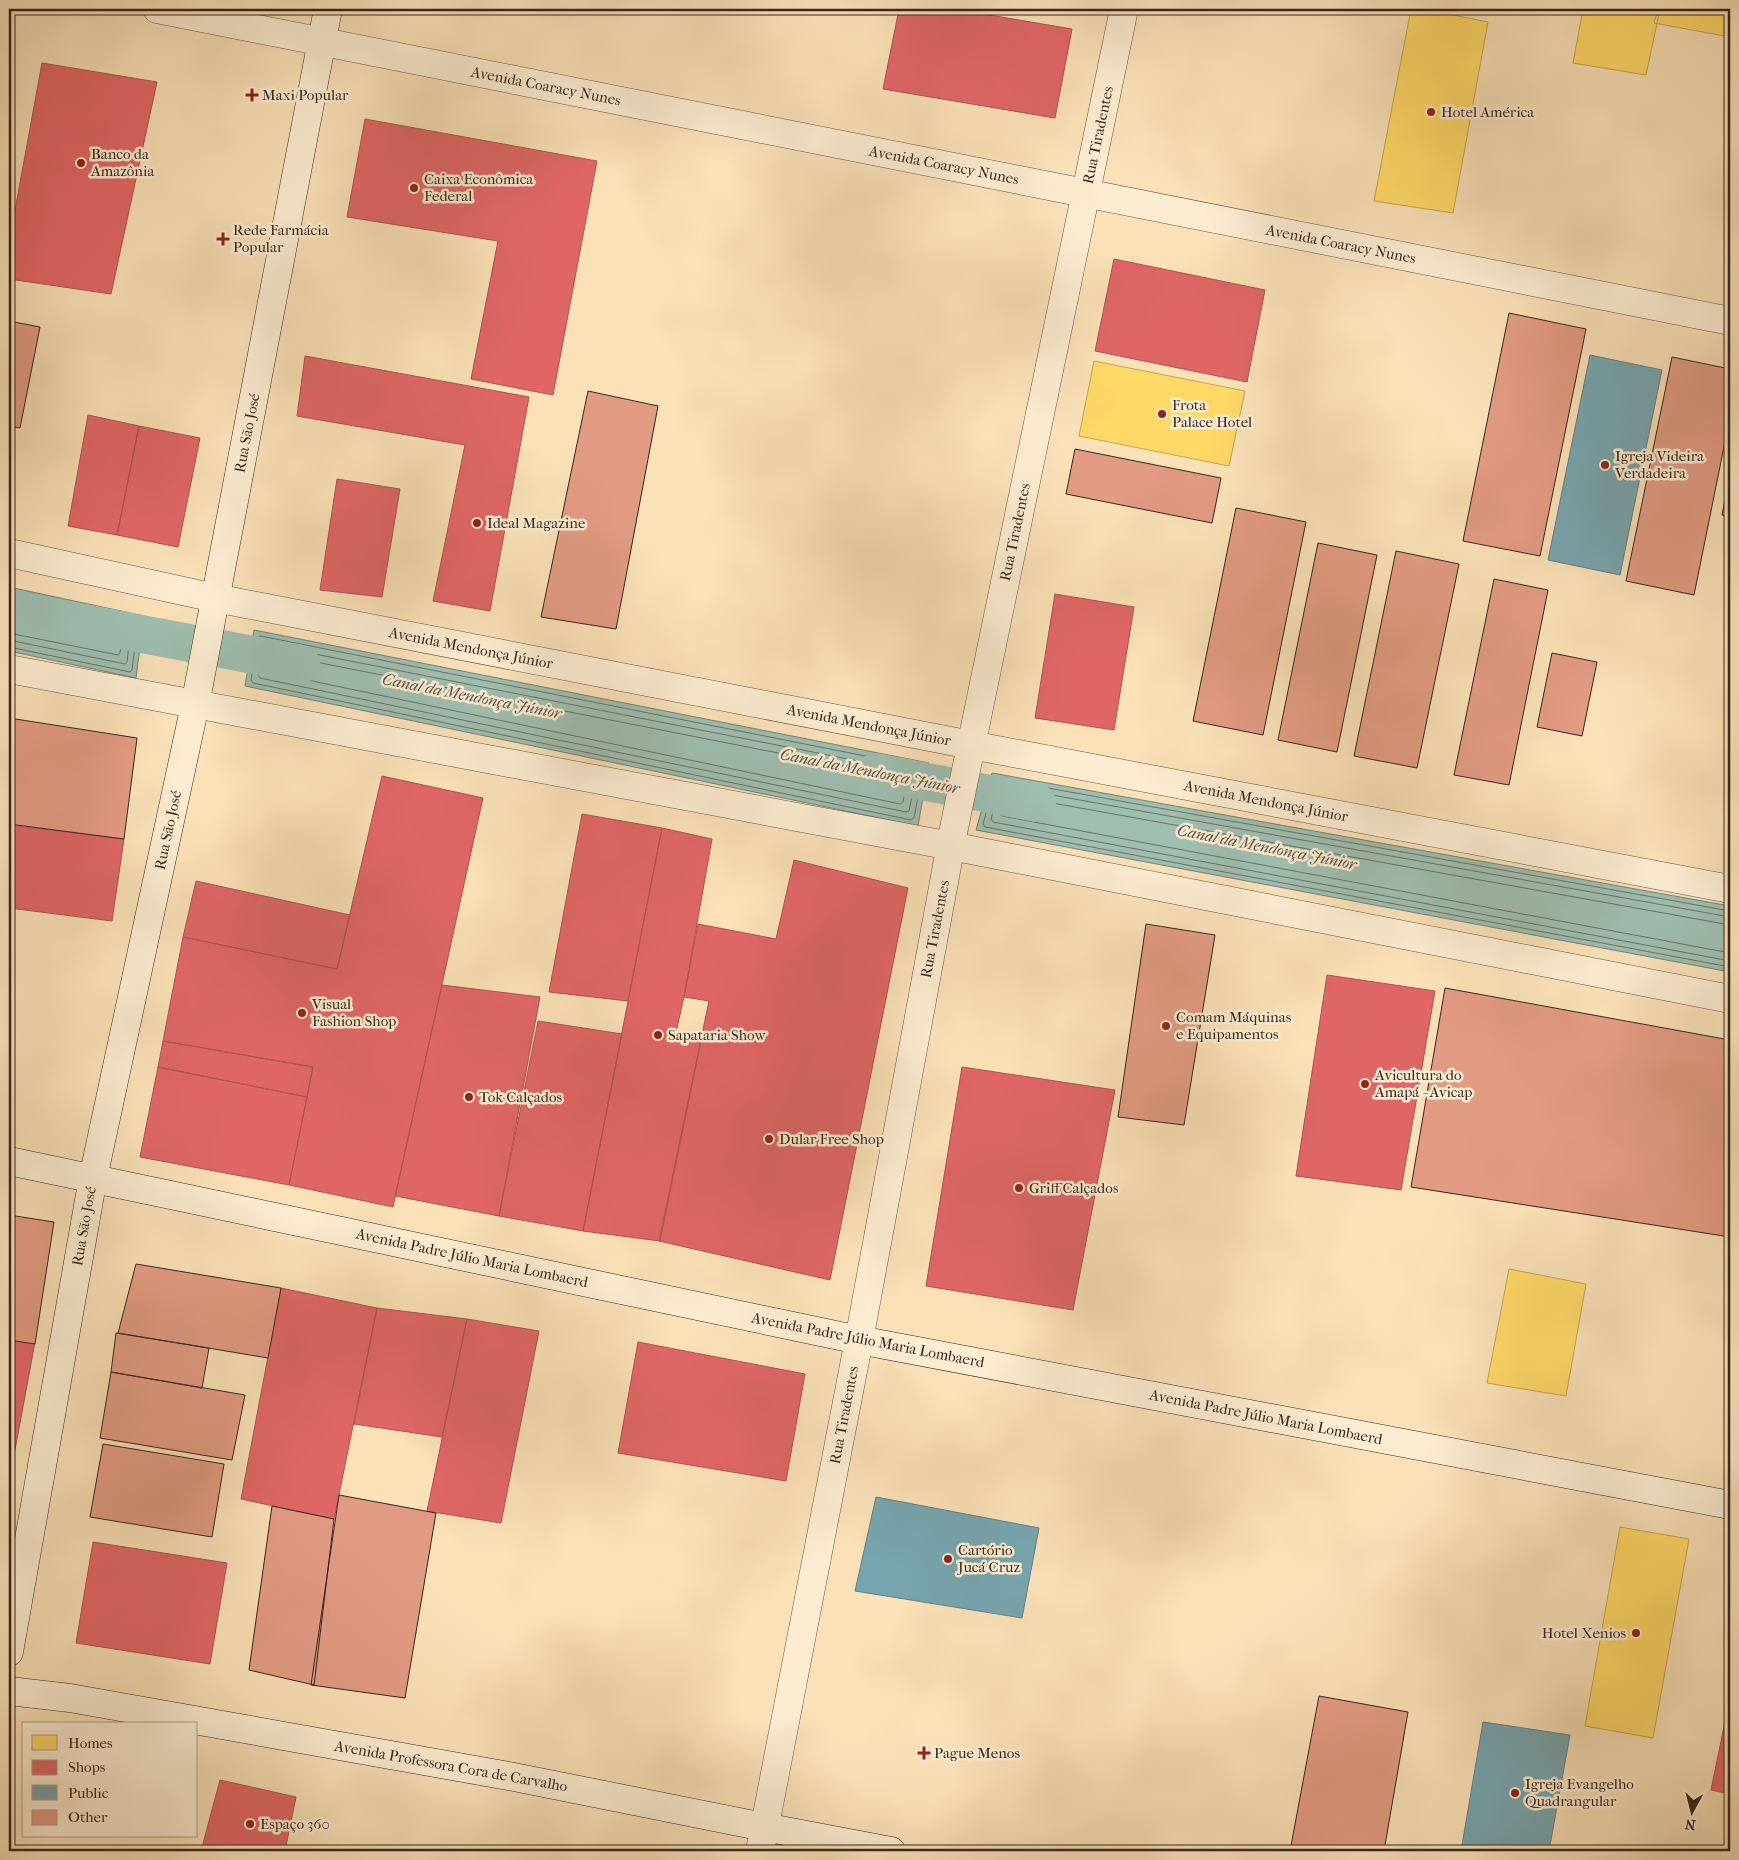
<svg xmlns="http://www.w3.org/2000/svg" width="1739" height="1860" font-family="'IM FELL French Canon',serif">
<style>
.water{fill:#9ebeb0;stroke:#758176}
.homes{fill:#ffd966;stroke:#c3a350}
.shops{fill:#e06666;stroke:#ad5350}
.public{fill:#76a5af;stroke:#637f84}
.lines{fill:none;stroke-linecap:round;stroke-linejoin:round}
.shore{stroke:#6a7267;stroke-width:1}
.canal{stroke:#9ebeb0;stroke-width:38}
.building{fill:#e29b83;stroke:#37261e}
.minor-casing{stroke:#685544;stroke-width:29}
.secondary-casing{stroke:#37261e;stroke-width:29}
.minor{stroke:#fcecd1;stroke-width:28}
.secondary{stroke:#fcecd1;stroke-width:28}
.poi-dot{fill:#8f2418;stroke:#fcecd1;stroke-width:2}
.labels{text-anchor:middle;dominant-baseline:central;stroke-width:5;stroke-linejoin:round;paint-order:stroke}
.street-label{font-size:15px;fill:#37261e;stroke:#fcecd1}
.poi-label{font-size:15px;fill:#37261e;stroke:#fcecd1;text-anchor:start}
.water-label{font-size:16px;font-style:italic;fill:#56544a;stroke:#fcecd1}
</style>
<rect width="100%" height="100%" fill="#fae1b8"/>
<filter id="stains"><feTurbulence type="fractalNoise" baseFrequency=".004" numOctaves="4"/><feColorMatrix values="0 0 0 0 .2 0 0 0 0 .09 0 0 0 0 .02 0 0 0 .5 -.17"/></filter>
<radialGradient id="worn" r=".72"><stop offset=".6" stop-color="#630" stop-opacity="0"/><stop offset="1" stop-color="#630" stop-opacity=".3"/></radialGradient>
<path class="water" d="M9 587 144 616 136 678 9 651Z
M254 630 929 763 918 826 245 686Z
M992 773 1730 906V972L976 830Z"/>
<path class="homes" d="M1411 9H1422L1488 22 1453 213 1374 201Z
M1583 9H1660L1646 75 1573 63Z
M1658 9H1730V37L1654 23Z
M1094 361 1245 391 1229 466 1079 436Z
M1509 1269 1586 1284 1566 1396 1487 1383Z
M1620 1527 1689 1539 1653 1738 1585 1726Z"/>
<path class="shops" d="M899 9H954L1072 29 1055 118 883 89Z
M42 63 157 82 111 294 9 279V243Z
M365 119 597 161 553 395 471 379 498 241 347 217Z
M1114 259 1265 290 1247 382 1095 351Z
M305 356 529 397 490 611 433 601 465 445 297 416Z
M88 415 139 426 117 535 68 526Z
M139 426 200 438 178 547 117 535Z
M337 479 400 489 382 597 320 590Z
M1055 594 1134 607 1114 730 1035 718Z
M382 776 483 798 393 1207 289 1185 313 1067 163 1041 183 937 337 969Z
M582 814 662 828 628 1001 549 992Z
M9 825 124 839 112 921 9 908Z
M662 828 712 839 684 997 676 1032 702 1036 660 1241 583 1231Z
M794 860 908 888 830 1280 659 1241 709 1001 684 997 698 924 776 939Z
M196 881 350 915 337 969 183 937Z
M1327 975 1435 991 1401 1190 1296 1176Z
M442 985 540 997 499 1216 395 1196Z
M538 1021 622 1034 583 1231 499 1216Z
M163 1041 313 1067 307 1097 158 1067Z
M158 1067 307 1097 289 1185 140 1157Z
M962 1067 1115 1090 1073 1310 926 1286Z
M281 1288 377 1308 334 1519 241 1499Z
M377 1308 467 1319 442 1437 354 1424Z
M467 1319 539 1331 501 1523 427 1511Z
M9 1338 35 1342 9 1482Z
M638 1342 805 1374 786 1481 618 1453Z
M93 1542 227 1563 210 1664 76 1643Z
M1728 1707H1730V1794L1711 1790Z
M220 1780 296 1797 285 1851H201Z"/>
<path class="public" d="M1730 81V99H1727Z
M1590 355 1662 370 1620 575 1548 560Z
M876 1497 1039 1528 1022 1618 855 1591Z
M1483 1722 1570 1735 1549 1851H1461Z"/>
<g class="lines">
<path class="shore" d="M9 592 136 620 138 622 132 670 130 672 9 647
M9 599 129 624 131 627 127 662 125 664 9 640
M9 606 121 630 123 633 120 653 118 655 9 633
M260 636 921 767 923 770 914 818 911 820 253 683 251 680 258 639Z
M264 644 914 772 916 774 909 811 906 812 260 678 258 675Z
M270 653 905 778 907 780 903 802 900 804 269 672 267 670Z
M1730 911 998 779 995 781 983 824 985 827 1730 967
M1730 917 1002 786 1000 788 991 819 993 822 1730 961
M1730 925 1008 795 1005 796 1000 813 1002 816 1730 953"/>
<path class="canal" d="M9 609 301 664
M875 772 1037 803"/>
</g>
<path class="building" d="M475 9H512L511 14Z
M1509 313 1586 329 1540 556 1463 541Z
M9 321 40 327 20 428 9 426Z
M1672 357 1730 369V417L1694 595 1626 581Z
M588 391 658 406 616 629 541 617Z
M1075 449 1221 478 1212 523 1066 494Z
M1730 474V517L1722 515Z
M1236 508 1306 522 1263 735 1193 721Z
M1318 543 1377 555 1337 752 1278 740Z
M1396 551 1459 564 1417 768 1354 756Z
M1494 579 1548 590 1509 785 1454 775Z
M1552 653 1597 662 1582 736 1537 727Z
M9 718 137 738 124 839 9 824Z
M1146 924 1215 935 1184 1125 1118 1117Z
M1445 988 1730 1040V1237L1411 1187Z
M9 1215 54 1222 35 1344 9 1340Z
M136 1264 281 1288 268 1358 118 1333Z
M116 1333 209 1348 202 1388 111 1372Z
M111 1372 245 1395 232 1460 100 1438Z
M103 1444 224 1464 212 1537 90 1517Z
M339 1495 436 1513 405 1698 311 1685Z
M272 1506 334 1519 314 1685 249 1670Z
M1319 1696 1408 1712 1384 1851H1290Z"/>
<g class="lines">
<defs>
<path id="minor" d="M157 9 1730 321
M9 553 215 598 971 745 1730 889
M9 669 951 846 1730 999
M760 1851 859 1340 954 828 1124 9"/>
<path id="secondary" d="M9 1161 859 1340 1730 1505
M9 1652 93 1178 195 705 328 9
M9 1691 70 1698 514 1777 764 1827 891 1851"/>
</defs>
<use href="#minor" class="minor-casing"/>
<use href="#secondary" class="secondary-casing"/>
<use href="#minor" class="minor"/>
<use href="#secondary" class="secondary"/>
</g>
<g class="poi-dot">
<path d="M249.5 87.5h5v5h5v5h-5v5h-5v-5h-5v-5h5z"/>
<circle cx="1431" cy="112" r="5"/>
<circle cx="81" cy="163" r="5"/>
<circle cx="414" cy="188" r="5"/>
<path d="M220.5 231.5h5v5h5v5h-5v5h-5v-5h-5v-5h5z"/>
<circle cx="1162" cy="414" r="5"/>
<circle cx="1605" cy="465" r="5"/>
<circle cx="477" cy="523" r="5"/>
<circle cx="302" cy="1013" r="5"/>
<circle cx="1166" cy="1026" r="5"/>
<circle cx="658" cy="1035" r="5"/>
<circle cx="1365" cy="1084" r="5"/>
<circle cx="469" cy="1097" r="5"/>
<circle cx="769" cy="1139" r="5"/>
<circle cx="1019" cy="1188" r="5"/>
<circle cx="948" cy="1559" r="5"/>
<circle cx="1636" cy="1633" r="5"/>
<path d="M921.5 1745.5h5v5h5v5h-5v5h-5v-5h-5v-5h5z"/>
<circle cx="1515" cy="1793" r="5"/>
<circle cx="250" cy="1824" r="5"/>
</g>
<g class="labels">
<g class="street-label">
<text transform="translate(546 86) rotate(11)">Avenida Coaracy Nunes</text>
<text transform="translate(1098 135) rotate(-78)">Rua Tiradentes</text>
<text transform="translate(944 165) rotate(11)">Avenida Coaracy Nunes</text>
<text transform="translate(1341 244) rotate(11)">Avenida Coaracy Nunes</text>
<text transform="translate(247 433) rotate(-79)">Rua São José</text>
<text transform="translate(1015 532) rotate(-78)">Rua Tiradentes</text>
<text transform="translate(471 648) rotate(11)">Avenida Mendonça Júnior</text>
<text transform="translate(869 725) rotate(11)">Avenida Mendonça Júnior</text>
<text transform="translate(1266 801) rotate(11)">Avenida Mendonça Júnior</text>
<text transform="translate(168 830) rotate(-78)">Rua São José</text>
<text transform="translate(935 929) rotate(-79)">Rua Tiradentes</text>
<text transform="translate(84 1226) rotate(-80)">Rua São José</text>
<text transform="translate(472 1258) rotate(12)">Avenida Padre Júlio Maria Lombaerd</text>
<text transform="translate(868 1340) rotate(11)">Avenida Padre Júlio Maria Lombaerd</text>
<text transform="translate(844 1415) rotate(-79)">Rua Tiradentes</text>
<text transform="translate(1266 1417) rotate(11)">Avenida Padre Júlio Maria Lombaerd</text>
<text transform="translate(451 1766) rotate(10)">Avenida Professora Cora de Carvalho</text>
</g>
<g class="poi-label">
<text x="262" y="95">Maxi Popular</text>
<text x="1441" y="112">Hotel América</text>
<text x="91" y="154">Banco da<tspan x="91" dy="17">Amazônia</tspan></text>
<text x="424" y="179">Caixa Econômica<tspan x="424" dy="17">Federal</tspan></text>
<text x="233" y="230">Rede Farmácia<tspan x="233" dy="17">Popular</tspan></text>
<text x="1172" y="405">Frota<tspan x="1172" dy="17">Palace Hotel</tspan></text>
<text x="1615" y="456">Igreja Videira<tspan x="1615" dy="17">Verdadeira</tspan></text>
<text x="487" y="523">Ideal Magazine</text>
<text x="312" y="1004">Visual<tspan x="312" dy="17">Fashion Shop</tspan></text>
<text x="1176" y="1017">Comam Máquinas<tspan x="1176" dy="17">e Equipamentos</tspan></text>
<text x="668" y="1035">Sapataria Show</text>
<text x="1375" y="1075">Avicultura do<tspan x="1375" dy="17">Amapá - Avicap</tspan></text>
<text x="479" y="1097">Tok Calçados</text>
<text x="779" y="1139">Dular Free Shop</text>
<text x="1029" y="1188">Griff Calçados</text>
<text x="958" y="1550">Cartório<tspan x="958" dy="17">Jucá Cruz</tspan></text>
<text x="1626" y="1633" text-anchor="end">Hotel Xenios</text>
<text x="934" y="1753">Pague Menos</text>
<text x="1525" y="1784">Igreja Evangelho<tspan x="1525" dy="17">Quadrangular</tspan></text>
<text x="260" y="1824">Espaço 360</text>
</g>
<g class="water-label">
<text transform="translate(472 696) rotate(11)">Canal da Mendonça Júnior</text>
<text transform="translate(870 771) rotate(11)">Canal da Mendonça Júnior</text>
<text transform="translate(1267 847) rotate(11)">Canal da Mendonça Júnior</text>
</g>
</g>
<rect width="1739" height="1860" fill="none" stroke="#fae1b8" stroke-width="30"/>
<rect x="10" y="10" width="1719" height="1840" fill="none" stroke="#37261e" stroke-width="2.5"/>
<rect x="15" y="15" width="1709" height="1830" fill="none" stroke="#37261e"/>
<rect x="22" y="1722" width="175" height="115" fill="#fcecd1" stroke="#ad9d89"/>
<rect x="32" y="1735" width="25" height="15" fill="#ffd966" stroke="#ad9d89"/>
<text x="68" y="1748" font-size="15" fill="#37261e">Homes</text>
<rect x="32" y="1760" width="25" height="15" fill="#e06666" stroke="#ad9d89"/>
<text x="68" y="1772" font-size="15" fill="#37261e">Shops</text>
<rect x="32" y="1785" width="25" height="15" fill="#76a5af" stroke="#ad9d89"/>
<text x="68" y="1798" font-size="15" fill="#37261e">Public</text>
<rect x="32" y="1810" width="25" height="15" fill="#e29b83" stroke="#ad9d89"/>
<text x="68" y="1822" font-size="15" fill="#37261e">Other</text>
<g transform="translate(1692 1812) rotate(187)" stroke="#fcecd1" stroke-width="4" paint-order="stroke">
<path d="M0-4L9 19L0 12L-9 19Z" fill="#37261e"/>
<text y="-8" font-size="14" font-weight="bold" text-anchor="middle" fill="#37261e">N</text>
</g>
<rect width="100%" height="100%" filter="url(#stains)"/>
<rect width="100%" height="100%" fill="url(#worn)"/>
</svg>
